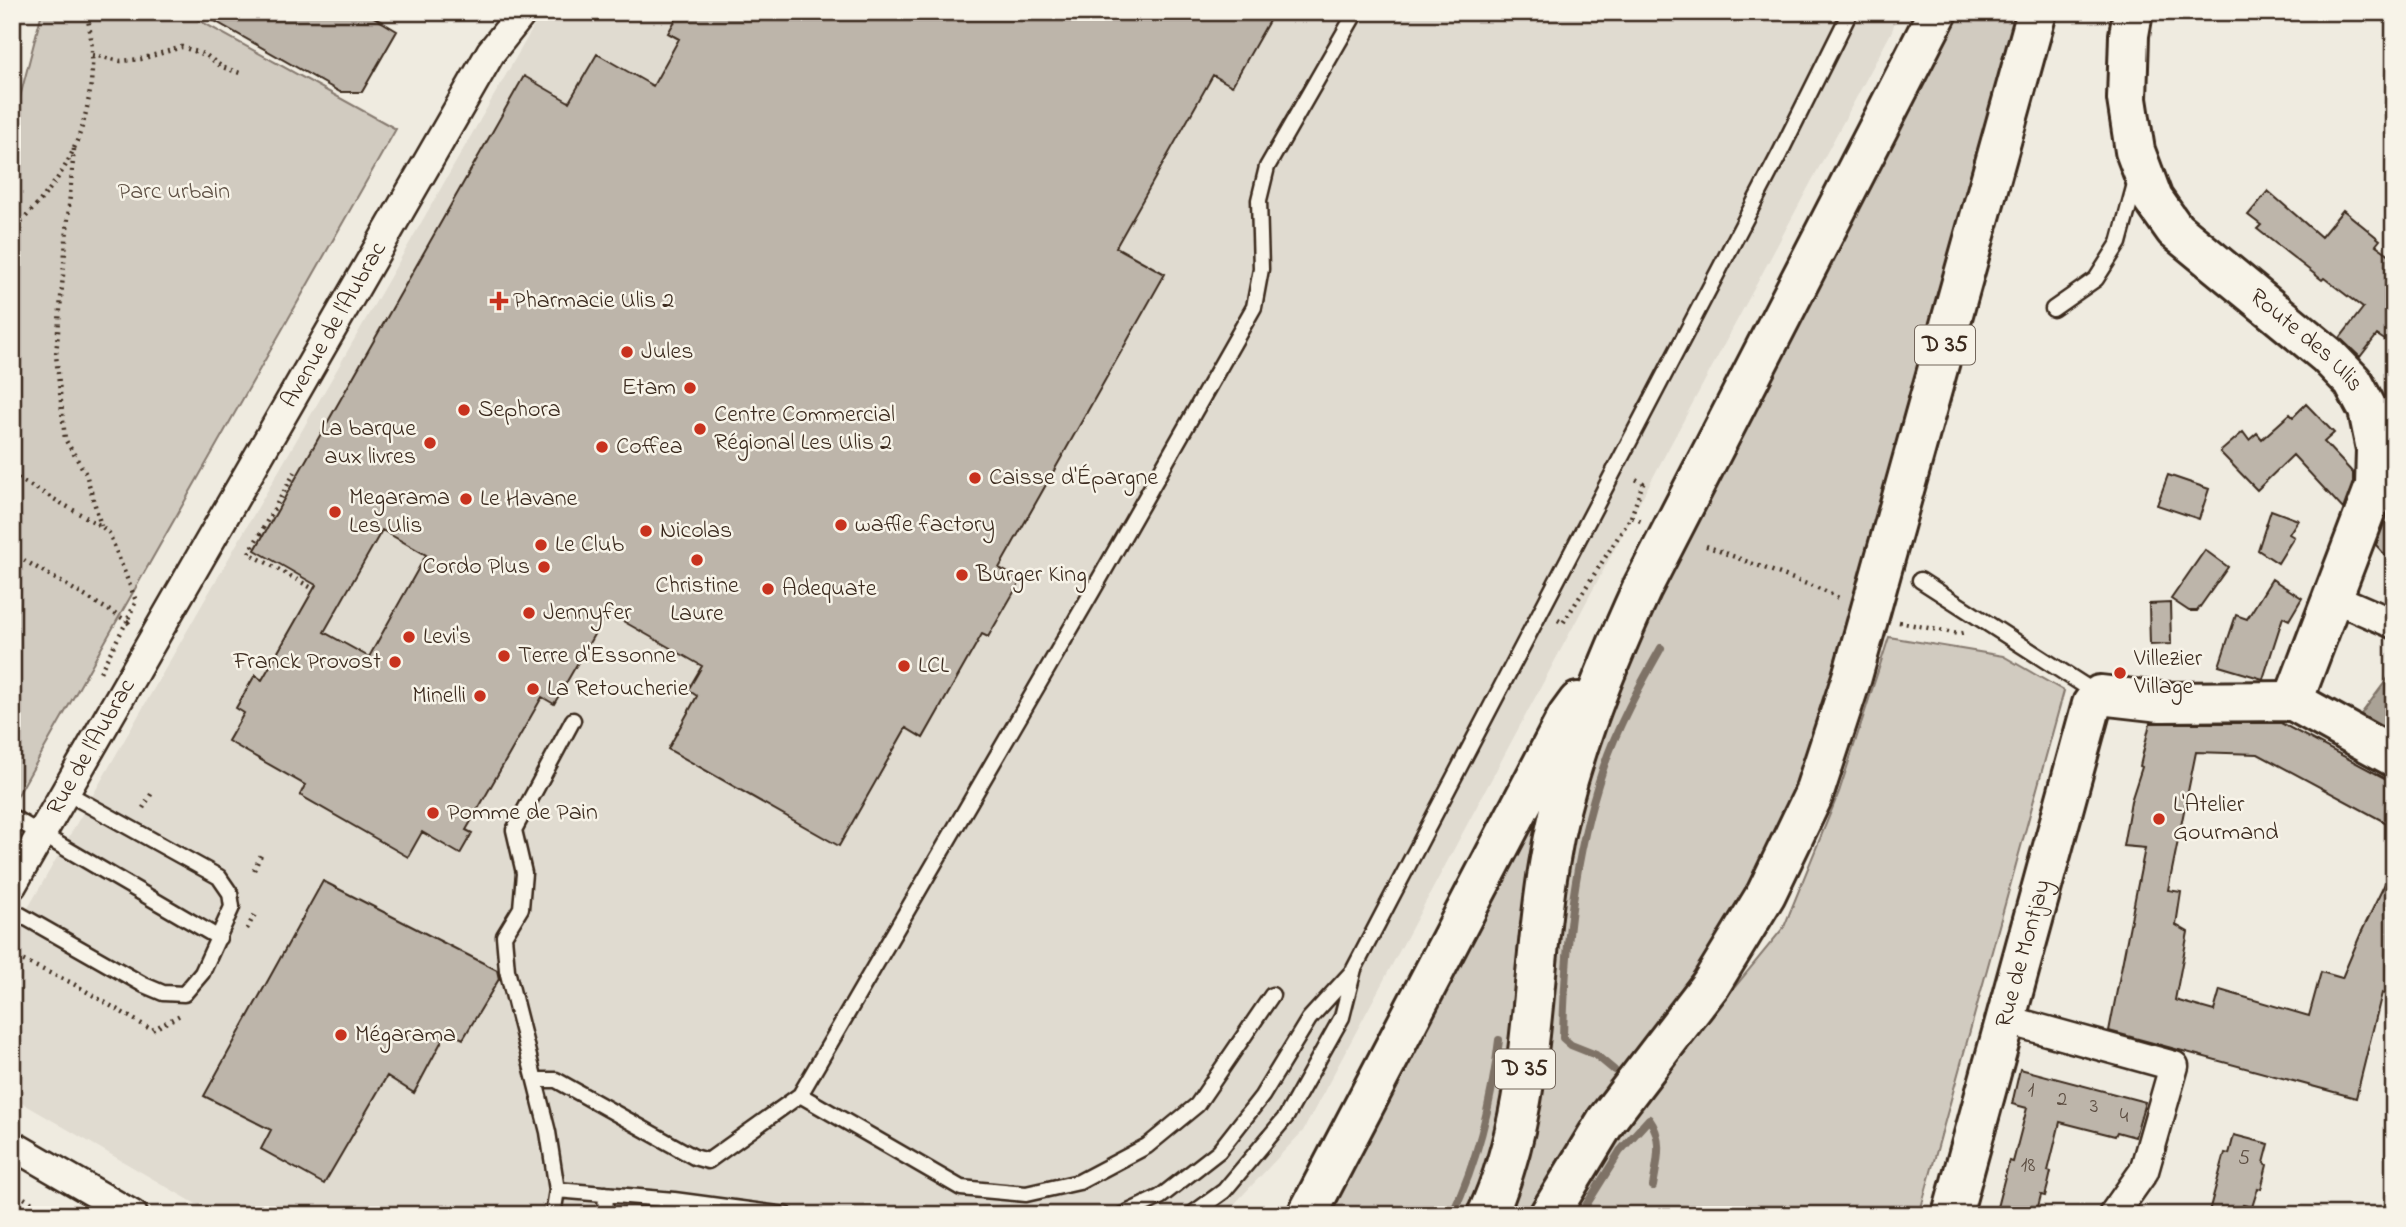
<svg xmlns="http://www.w3.org/2000/svg" width="2406" height="1227" font-family="'Indie Flower',sans-serif">
<style>
.built{fill:#e0dbd0}
.green{fill:#d1cbc0;stroke:#867a6f;stroke-width:2}
.water{fill:#aaa296;stroke:#7e7266;stroke-width:2}
.lines{fill:none;stroke-linecap:round;stroke-linejoin:round}
.stream{stroke:#7e7266;stroke-width:8}
.building{fill:#bdb5aa;stroke:#3b2a1e;stroke-width:2;fill-rule:evenodd}
.lane-casing{stroke:#3b2a1e;stroke-width:19}
.street-casing{stroke:#3b2a1e;stroke-width:33}
.secondary-casing{stroke:#3b2a1e;stroke-width:44}
.primary-casing{stroke:#3b2a1e;stroke-width:44}
.path{stroke:#3b2a1e;stroke-width:4.5;stroke-dasharray:2 5;stroke-linecap:butt}
.lane{stroke:#f7f3e8;stroke-width:14}
.street{stroke:#f7f3e8;stroke-width:28}
.secondary{stroke:#f7f3e8;stroke-width:38}
.primary{stroke:#f7f3e8;stroke-width:38}
.poi-dot{fill:#c8321e;stroke:#f7f3e8;stroke-width:2.5}
.labels{text-anchor:middle;dominant-baseline:central;stroke-width:5;stroke-linejoin:round;paint-order:stroke}
.number-label{font-size:21px;fill:#5c4d41}
.shield{fill:#f7f3e8;stroke:#73665b;stroke-width:2}
.shield-label{font-size:23px;font-weight:bold;fill:#3b2a1e}
.park-label{font-size:24px;fill:#605246;stroke:#f7f3e8}
.poi-label{font-size:24px;fill:#3b2a1e;stroke:#f7f3e8;text-anchor:start}
.street-label{font-size:24px;fill:#3b2a1e;stroke:#f7f3e8}
</style>
<rect width="100%" height="100%" fill="#efebe0"/>
<filter id="ink" filterUnits="userSpaceOnUse"><feTurbulence type="fractalNoise" baseFrequency=".0143" numOctaves="2"/><feDisplacementMap in="SourceGraphic" scale="14" xChannelSelector="R" yChannelSelector="G"/><feConvolveMatrix kernelMatrix="1 2 1 2 8 2 1 2 1" color-interpolation-filters="sRGB"/></filter>
<g filter="url(#ink)">
<path class="built" d="M542 12H1898L1892 31 1303 1131 1224 1215H215L12 1097V936Z"/>
<path class="green" d="M42 12H184L396 129 14 802 12 801V128Z
M1954 12H2019L1821 720 1781 823 1732 921 1530 1215H1513L1511 1214 1531 1147 1550 1039 1559 917 1577 815 1604 726 1648 615 1903 124Z
M1889 637 2003 656 2064 691 1919 1215H1567L1575 1198 1662 1076 1784 927 1839 792Z
M1528 821H1539L1510 1075 1491 1157 1468 1215H1322Z"/>
<path class="water" d="M2394 670V744L2356 721Z"/>
<g class="lines">
<path class="stream" d="M1614 1070 1596 1055 1571 1045 1563 1038C1565 947 1574 855 1603 769 1617 727 1639 687 1661 648
M1452 1215C1479 1158 1492 1101 1499 1040
M1580 1215 1620 1151 1649 1119C1664 1139 1657 1162 1653 1186"/>
</g>
<path class="building" d="M199 12H269L274 15 285 12H365L397 31 362 92H340Z
M680 12H1274L1232 86 1213 75 1116 247 1165 274 999 568 1021 580 988 637 982 634 923 738 906 728 839 846 668 749 697 696 688 690 702 666 607 612 554 704 542 697 466 830 472 833 460 854 422 832 408 857 300 795 305 785 228 741 244 713 236 708 255 675 262 680 316 585 255 550 524 76 569 102 597 54 653 86 679 39 668 33ZM382 530 426 555 369 657 324 632Z
M2268 191 2321 237 2343 210 2380 240 2376 245 2394 258V346L2377 335 2360 357 2340 338 2363 308 2324 278 2322 280 2257 229 2261 225 2248 215Z
M2306 404 2334 433 2324 442 2353 473V482L2343 509 2293 455 2257 490 2220 452 2243 432 2249 440 2257 433 2262 439 2290 414 2293 417Z
M2168 475 2209 489 2199 519 2157 505Z
M2271 510 2298 520 2289 534 2294 537 2278 563 2258 550Z
M2389 511 2394 516V565L2376 545Z
M2205 550 2228 567 2197 611H2189L2171 599Z
M2272 579 2302 598 2289 620 2283 617 2263 679 2219 666 2236 615 2247 619Z
M2170 603 2171 644 2150 645 2149 604Z
M2150 723H2281L2394 783V827L2258 754 2196 752 2168 890 2181 892 2176 925 2188 932 2175 1000 2214 1011 2220 990 2309 1016 2321 972 2342 978 2361 933 2394 865V997L2382 993 2356 1098 2109 1031 2145 848 2123 846 2131 801 2142 767 2140 766Z
M323 881 497 970 499 979 463 1039 447 1031 414 1093 387 1076 324 1184 261 1149 271 1130 204 1096Z
M2020 1069 2145 1102 2135 1137 2117 1132 2115 1136 2060 1122 2048 1171 2051 1172 2048 1185 2045 1196 2041 1195 2036 1215H1995L2009 1161 2013 1162 2027 1108 2012 1104Z
M2234 1135 2269 1144 2264 1163 2267 1165 2261 1189 2258 1188 2252 1207 2243 1205 2237 1215H2208L2225 1153 2229 1154Z"/>
<g class="lines">
<defs>
<path id="lane" d="M2053 309 2096 279 2119 243 2136 180
M1920 580 2099 695
M12 817 219 938
M12 910 144 985 163 993 184 994 202 973 232 907 230 893 219 877 67 793
M536 1080H556L694 1157 708 1161 800 1095 1092 592 1254 307 1261 269 1259 200 1267 167 1356 12
M800 1095 961 1188 1026 1194 1079 1182 1147 1146 1197 1105 1272 995
M557 1190 674 1200 786 1215
M553 1215 557 1190 548 1132 507 970 504 936 521 908 524 873 514 830 573 720
M605 1215 606 1194
M1122 1215 1160 1197 1219 1151 1262 1096 1309 1019 1351 973
M1191 1215 1224 1191 1286 1117 1342 1017 1354 969 1779 155 1850 12"/>
<g id="street">
<path d="M2332 597 2394 624"/>
<path id="s1" d="M12 885 491 52 523 12"/>
<path d="M2004 1019 2174 1066 2144 1171 2113 1215"/>
<path d="M12 1145 133 1215"/>
</g>
<g id="secondary">
<path id="s2" d="M2133 12 2129 35 2127 99 2135 151 2153 199 2175 230 2327 355 2353 382 2368 410 2376 449 2375 486 2293 701"/>
<path id="s3" d="M1952 1215 2092 704 2100 695 2161 702 2293 701 2394 757"/>
</g>
<path id="primary" d="M1307 1215 1567 717 1578 702
M1487 1215C1537 1106 1529 981 1549 865 1564 769 1602 676 1642 588L1938 12
M1549 1215 1606 1121 1711 984 1766 894 1813 796 1852 677 2037 12"/>
</defs>
<use href="#lane" class="lane-casing"/>
<use href="#street" class="street-casing"/>
<use href="#secondary" class="secondary-casing"/>
<use href="#primary" class="primary-casing"/>
<path class="path" d="M92 55 121 61 141 59 182 47 206 55 222 67 240 73
M74 149 56 355 65 439 86 474 101 526
M12 232C26 216 42 200 54 183 88 138 101 66 86 12
M295 472 249 553 312 588
M12 475 101 526 109 533 136 601 127 621 130 625
M1631 517 1643 483 1632 477
M1706 546 1828 592 1842 600
M12 553 127 621 100 672
M1558 620 1563 623 1631 517 1641 521
M1899 622 1958 634 1966 632
M143 808 153 791
M254 870 261 855
M247 929 256 912
M12 961 15 957 72 983 152 1030 182 1014
M12 1191 53 1215"/>
<use href="#lane" class="lane"/>
<use href="#street" class="street"/>
<use href="#secondary" class="secondary"/>
<use href="#primary" class="primary"/>
</g>
</g>
<g class="poi-dot">
<path d="M495.5 290.5h7v7h7v7h-7v7h-7v-7h-7v-7h7z"/>
<circle cx="627" cy="352" r="7"/>
<circle cx="690" cy="388" r="7"/>
<circle cx="464" cy="410" r="7"/>
<circle cx="700" cy="429" r="7"/>
<circle cx="430" cy="443" r="7"/>
<circle cx="602" cy="447" r="7"/>
<circle cx="975" cy="478" r="7"/>
<circle cx="466" cy="499" r="7"/>
<circle cx="335" cy="512" r="7"/>
<circle cx="841" cy="525" r="7"/>
<circle cx="646" cy="531" r="7"/>
<circle cx="541" cy="545" r="7"/>
<circle cx="697" cy="560" r="7"/>
<circle cx="544" cy="567" r="7"/>
<circle cx="962" cy="575" r="7"/>
<circle cx="768" cy="589" r="7"/>
<circle cx="529" cy="613" r="7"/>
<circle cx="409" cy="637" r="7"/>
<circle cx="504" cy="656" r="7"/>
<circle cx="395" cy="662" r="7"/>
<circle cx="904" cy="666" r="7"/>
<circle cx="2120" cy="673" r="7"/>
<circle cx="533" cy="689" r="7"/>
<circle cx="480" cy="696" r="7"/>
<circle cx="433" cy="813" r="7"/>
<circle cx="2159" cy="819" r="7"/>
<circle cx="341" cy="1035" r="7"/>
</g>
<g class="labels">
<g class="number-label">
<text x="2031" y="1091">1</text>
<text x="2062" y="1100">2</text>
<text x="2094" y="1107">3</text>
<text x="2124" y="1117">4</text>
<text x="2244" y="1159">5</text>
<text x="2028" y="1166">18</text>
</g>
<g class="shield">
<rect x="1915" y="325.5" width="60" height="39" rx="5"/>
<rect x="1495" y="1049.5" width="60" height="39" rx="5"/>
</g>
<g class="shield-label">
<text x="1945" y="345">D 35</text>
<text x="1525" y="1069">D 35</text>
</g>
<g class="park-label">
<text x="174" y="192">Parc urbain</text>
</g>
<g class="poi-label">
<text x="513" y="301">Pharmacie Ulis 2</text>
<text x="641" y="352">Jules</text>
<text x="676" y="388" text-anchor="end">Etam</text>
<text x="478" y="410">Sephora</text>
<text x="714" y="415">Centre Commercial<tspan x="714" dy="28">Régional Les Ulis 2</tspan></text>
<text x="416" y="429" text-anchor="end">La barque<tspan x="416" dy="28">aux livres</tspan></text>
<text x="616" y="447">Coffea</text>
<text x="989" y="478">Caisse d'Épargne</text>
<text x="349" y="498">Megarama<tspan x="349" dy="28">Les Ulis</tspan></text>
<text x="480" y="499">Le Havane</text>
<text x="855" y="525">waffle factory</text>
<text x="660" y="531">Nicolas</text>
<text x="555" y="545">Le Club</text>
<text x="530" y="567" text-anchor="end">Cordo Plus</text>
<text x="976" y="575">Burger King</text>
<text x="697" y="586" text-anchor="middle">Christine<tspan x="697" dy="28">Laure</tspan></text>
<text x="782" y="589">Adequate</text>
<text x="543" y="613">Jennyfer</text>
<text x="423" y="637">Levi's</text>
<text x="518" y="656">Terre d'Essonne</text>
<text x="2134" y="659">Villezier<tspan x="2134" dy="28">Village</tspan></text>
<text x="381" y="662" text-anchor="end">Franck Provost</text>
<text x="918" y="666">LCL</text>
<text x="547" y="689">La Retoucherie</text>
<text x="466" y="696" text-anchor="end">Minelli</text>
<text x="2173" y="805">L'Atelier<tspan x="2173" dy="28">Gourmand</tspan></text>
<text x="447" y="813">Pomme de Pain</text>
<text x="355" y="1035">Mégarama</text>
</g>
<g class="street-label">
<text stroke="none"><textPath href="#s1" startOffset="646">Avenue de l'Aubrac</textPath></text>
<text stroke="none"><textPath href="#s2" startOffset="401">Route des Ulis</textPath></text>
<text stroke="none"><textPath href="#s1" startOffset="159">Rue de l'Aubrac</textPath></text>
<text stroke="none"><textPath href="#s3" startOffset="271">Rue de Montjay</textPath></text>
</g>
</g>
<rect width="2406" height="1227" fill="none" stroke="#f7f3e8" stroke-width="42"/>
<rect x="21" y="21" width="2364" height="1185" fill="none" stroke="#3b2a1e" stroke-width="2.5" filter="url(#ink)"/>
</svg>
